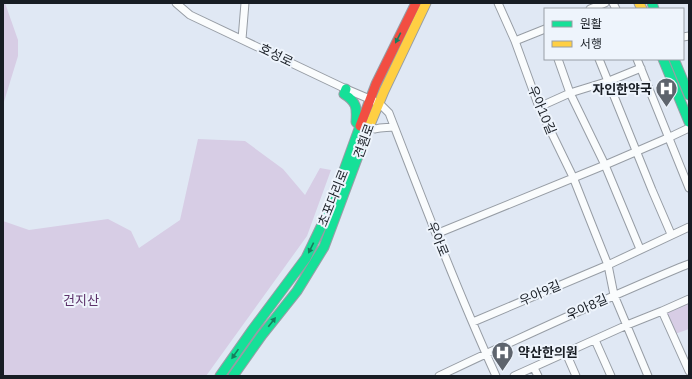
<svg xmlns="http://www.w3.org/2000/svg" width="692" height="379" font-family="'IBM Plex Sans','Noto Sans KR',sans-serif">
<style>
.green{fill:#d7cde5}
.lines{fill:none;stroke-linecap:round;stroke-linejoin:round}
.street-casing{stroke:#979da5;stroke-width:9}
.fast-casing{stroke:#979da5;stroke-width:11}
.slow-casing{stroke:#979da5;stroke-width:11}
.jam-casing{stroke:#979da5;stroke-width:11}
.street{stroke:#fafcfd;stroke-width:7}
.fast{stroke:#16e098;stroke-width:9}
.slow{stroke:#ffcf43;stroke-width:9}
.jam{stroke:#f24e42;stroke-width:9}
.oneway{fill:#177e5e}
.labels{text-anchor:middle;dominant-baseline:central;stroke-width:4;stroke-linejoin:round;paint-order:stroke}
.street-label{font-size:13px;fill:#181d24;stroke:#eef4fc}
.poi-label{font-size:13px;font-weight:bold;fill:#181d24;stroke:#eef4fc;text-anchor:end}
.park-label{font-size:13px;fill:#5d326a;stroke:#eef4fc}
</style>
<rect width="100%" height="100%" fill="#e0e8f4"/>
<path class="green" d="M3 3H5L18 40V56L3 105Z
M198 139 245 141 283 169 305 195 320 168 331 170 307 236 206 376H3V221L29 230 108 219 131 231 139 248 180 220Z
M689 303V329L675 334 666 313Z"/>
<g class="lines">
<defs>
<path id="street" d="M176 3 190 15 346 89 379 103 389 113C423 201 457 290 496 376
M498 3 515 41 539 107 573 177 590 220 608 265 614 295 648 376
M613 3 616 9
M590 9 605 3
M683 37 689 36
M242 39 245 3
M515 41 545 29
M558 59 570 93 605 165 640 249
M599 59 652 190 671 234
M637 59 689 188
M539 107 570 93 609 81 641 68
M370 126 375 129C382 127 387 128 394 127
M436 234 605 165 670 137 689 128
M662 311 689 371
M473 322 608 265 689 227
M595 340 611 376
M566 353 576 376
M534 368 538 376
M439 376C519 338 600 301 681 267L689 264
M514 376 627 325 662 311 689 299"/>
<path id="fast" d="M652 3 654 9
M663 59 689 122
M674 59 689 95
M346 89 344 94C357 102 357 108 356 122L359 125
M220 376 253 329 306 258 331 206 360 126
M233 376 262 335 297 291 324 247 367 132"/>
<path id="slow" d="M639 3 642 9
M367 132 384 91 426 3"/>
<path id="jam" d="M360 126 376 84 416 3"/>
</defs>
<use href="#street" class="street-casing"/>
<use href="#fast" class="fast-casing"/>
<use href="#slow" class="slow-casing"/>
<use href="#jam" class="jam-casing"/>
<use href="#street" class="street"/>
<use href="#fast" class="fast"/>
<use href="#slow" class="slow"/>
<use href="#jam" class="jam"/>
</g>
<defs><path id="oneway-solid" d="M-6-.8H1V-3.2L6.5 0L1 3.2V.8H-6Z"/></defs>
<g class="oneway">
<use href="#oneway-solid" transform="translate(398 38) rotate(117)"/>
<use href="#oneway-solid" transform="translate(311 248) rotate(116)"/>
<use href="#oneway-solid" transform="translate(272 322) rotate(-52)"/>
<use href="#oneway-solid" transform="translate(235 354) rotate(125)"/>
</g>
<defs>
<symbol id="hospital-pin" viewBox="-11 -11 22 30"><path d="M0 17L-7.5 6A9.5 9.5 0 1 1 7.5 6Z" fill="#5e646d" stroke="#eef4fc"/><path d="M-5-5h3v3.5h4V-5h3V5h-3V1.5h-4V5h-3Z" fill="#fff"/></symbol>
</defs>
<g fill-rule="evenodd">
<use href="#hospital-pin" x="654" y="76" width="25" height="34"/>
<use href="#hospital-pin" x="490" y="340" width="25" height="34"/>
</g>
<g class="labels">
<g class="street-label">
<text transform="translate(276 55) rotate(26)">호성로</text>
<text transform="translate(542 110) rotate(67)">우아10길</text>
<text transform="translate(364 141) rotate(-70)">견훤로</text>
<text transform="translate(333 198) rotate(-68)">초포다리로</text>
<text transform="translate(438 239) rotate(68)">우아로</text>
<text transform="translate(540 293) rotate(-23)">우아9길</text>
<text transform="translate(587 307) rotate(-24)">우아8길</text>
</g>
<g class="poi-label">
<text x="652" y="89">자인한약국</text>
<text x="518" y="352" text-anchor="start">약산한의원</text>
</g>
<g class="park-label">
<text x="81" y="300">건지산</text>
</g>
</g>
<rect width="692" height="379" fill="none" stroke="#181d24" stroke-width="8"/>
<rect x="544" y="8" width="140" height="52" fill="#eef4fc" stroke="#989ea6"/>
<rect x="552" y="21" width="20" height="6" fill="#16e098" stroke="#989ea6"/>
<text x="580" y="28" font-size="12" fill="#181d24">원활</text>
<rect x="552" y="41" width="20" height="6" fill="#ffcf43" stroke="#989ea6"/>
<text x="580" y="48" font-size="12" fill="#181d24">서행</text>
</svg>
